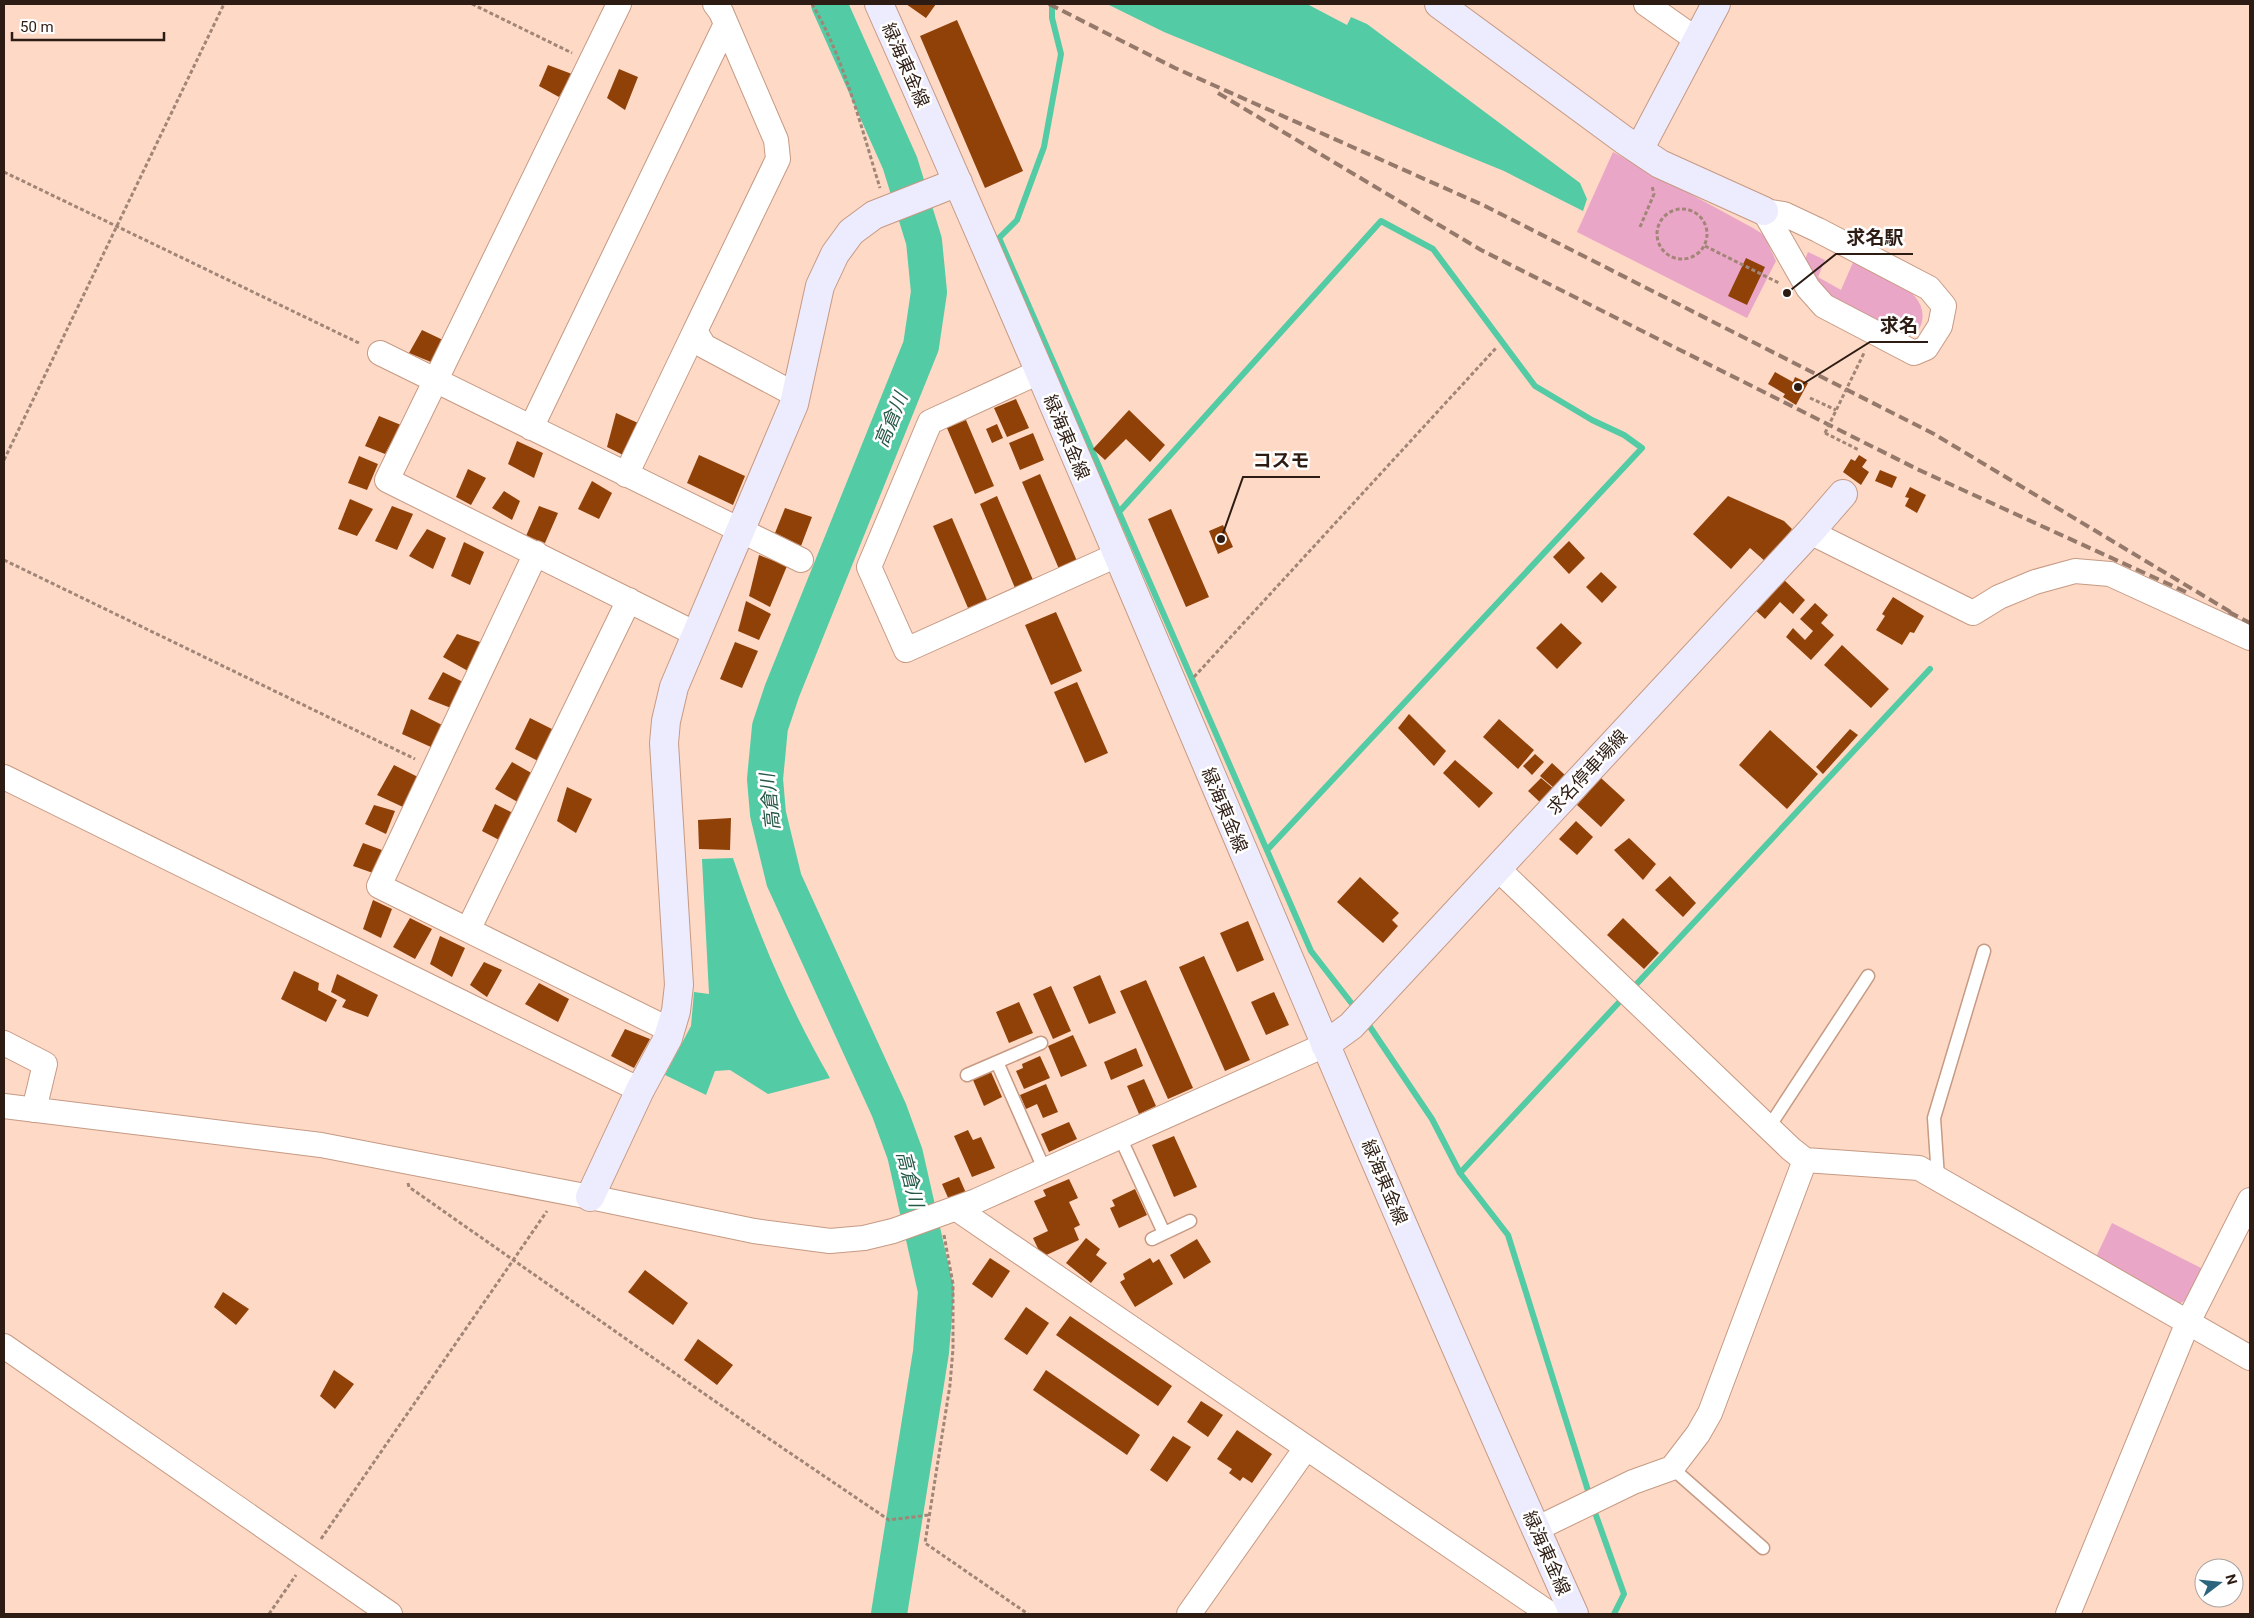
<svg xmlns="http://www.w3.org/2000/svg" width="2254" height="1618" font-family="Roboto,'Noto Sans JP',sans-serif">
<style>
.green{fill:#eaa6c7}
.water{fill:#53cba4}
.lines{fill:none;stroke-linecap:round;stroke-linejoin:round}
.stream{stroke:#53cba4;stroke-width:6}
.river{stroke:#53cba4;stroke-width:36}
.building{fill:#8f4108}
.lane-casing{stroke:#c69a83;stroke-width:15}
.street-casing{stroke:#c69a83;stroke-width:26}
.secondary-casing{stroke:#c69a83;stroke-width:30}
.path{stroke:#a18576;stroke-width:3;stroke-dasharray:4 2.5;stroke-linecap:butt}
.lane{stroke:#fff;stroke-width:12}
.street{stroke:#fff;stroke-width:24}
.secondary{stroke:#edebfe;stroke-width:28}
.rail{stroke:#957a6c;stroke-width:4;stroke-dasharray:10 5;stroke-linecap:butt}
.path-bridge{stroke:#a18576;stroke-width:3;stroke-dasharray:4 2.5;stroke-linecap:butt}
.labels{text-anchor:middle;dominant-baseline:central;stroke-width:5;stroke-linejoin:round;paint-order:stroke}
.street-label{font-size:18px;fill:#2d1c13;stroke:#fff}
.water-label{font-size:19px;font-style:italic;fill:#275948;stroke:#fff}
.leader{fill:none;stroke:#2d1c13;stroke-width:2}
.callout-dot{fill:#2d1c13;stroke:#fff;stroke-width:2}
.callout-label{font-size:19px;text-anchor:middle;font-weight:bold;fill:#2d1c13;stroke:#fff;stroke-width:5;stroke-linejoin:round;paint-order:stroke}
</style>
<rect width="100%" height="100%" fill="#fed9c6"/>
<path class="green" d="M1613 152 1753 228 1764 235 1776 261 1747 318 1577 232Z
M1808 252 1825 260 1818 277 1841 290 1854 260C1876 272 1929 289 1922 321 1920 333 1910 337 1900 339L1824 295 1805 259Z
M2112 1223 2203 1269 2188 1299 2177 1305 2095 1259Z"/>
<path class="water" d="M1107 4H1307L1347 25 1351 17 1367 24 1580 183 1587 199 1583 211 1504 171 1164 32Z
M733 858C758 934 790 1009 830 1078L768 1094 730 1070 715 1071 706 1095 665 1075 691 1026 694 992 709 994 702 859Z"/>
<g class="lines">
<path class="stream" d="M1052 4V18L1061 54 1044 147 1017 220 999 238 1311 951 1356 1009
M1119 512 1381 221 1433 249 1535 386 1592 420 1624 435 1642 448 1267 850
M1631 990 1930 669
M1366 1021 1432 1119 1460 1173 1624 997
M1460 1173 1508 1235 1590 1497
M1593 1507 1624 1594 1614 1614"/>
<path class="river" d="M829 4 900 163 924 241 929 292 921 346 782 691 770 727 765 779 768 814 784 880 889 1110 905 1154 936 1291 931 1352 889 1614"/>
</g>
<path class="building" d="M906 4H936L926 18Z
M957 20 1023 171 985 188 920 36Z
M548 65 572 74 559 97 539 86Z
M619 69 638 77 625 110 607 98Z
M1746 258 1765 267 1747 305 1728 296Z
M422 330 443 340 431 362 409 353Z
M1775 372 1793 382 1795 377 1808 383 1796 405 1783 397 1785 394 1768 384Z
M1016 399 1029 428 1007 437 994 408Z
M1129 410 1165 445 1150 462 1126 439 1105 460 1093 449Z
M616 413 638 423 625 456 607 447Z
M379 416 401 425 385 454 365 446Z
M966 420 994 486 975 494 947 428Z
M997 424 1003 438 992 443 986 429Z
M1033 433 1044 460 1020 470 1009 443Z
M517 441 543 453 534 478 508 464Z
M699 455 745 476 733 505 687 483Z
M1859 455 1867 460 1862 467 1869 472 1861 485 1843 472 1851 459 1855 461Z
M359 456 378 464 367 490 348 483Z
M468 469 486 478 471 505 456 497Z
M1880 470 1897 477 1892 488 1875 481Z
M1040 474 1077 561 1059 569 1022 482Z
M592 481 612 493 599 519 578 509Z
M1910 487 1926 495 1917 513 1905 506 1909 498 1905 497Z
M504 491 520 501 512 520 492 508Z
M997 496 1033 580 1015 588 980 504Z
M1728 496 1784 521 1792 529 1766 562 1750 548 1731 569 1693 534Z
M350 499 373 509 357 536 338 529Z
M392 506 413 514 397 550 375 541Z
M539 506 558 513 545 543 526 536Z
M785 508 812 517 801 546 775 533Z
M1171 509 1209 597 1186 607 1148 519Z
M952 518 987 600 968 608 933 526Z
M1223 525 1233 547 1218 554 1209 531Z
M427 529 446 538 433 569 409 556Z
M1569 541 1585 558 1569 574 1553 557Z
M464 542 484 552 470 585 451 576Z
M759 555 787 566 770 607 749 596Z
M1601 572 1617 587 1602 603 1586 587Z
M1781 577 1805 600 1793 614 1780 602 1765 619 1753 608Z
M1893 597 1924 616 1914 633 1910 632 1902 645 1876 630 1885 616 1882 614Z
M746 601 771 614 759 640 738 631Z
M1815 603 1828 615 1821 623 1834 635 1811 660 1786 637 1793 628 1805 640 1813 631 1800 619Z
M1056 612 1082 671 1051 685 1025 625Z
M1561 623 1582 643 1557 669 1536 648Z
M457 634 483 643 468 671 443 657Z
M735 642 758 651 742 688 720 679Z
M1842 645 1889 689 1871 708 1824 665Z
M443 672 463 682 451 708 428 699Z
M1077 682 1108 753 1085 763 1054 692Z
M411 709 442 725 431 747 402 734Z
M1409 714 1446 751 1434 766 1398 728Z
M530 718 556 731 540 762 515 749Z
M1499 719 1534 750 1518 769 1483 737Z
M1850 729 1858 735 1823 774 1816 767Z
M1770 730 1818 774 1787 809 1739 765Z
M1535 754 1544 762 1532 775 1523 766Z
M1455 760 1493 793 1479 808 1443 773Z
M512 762 535 775 521 804 495 789Z
M1552 763 1565 775 1554 788 1540 776Z
M394 765 418 777 403 807 377 795Z
M1541 778 1555 790 1543 805 1528 791Z
M1601 778 1625 800 1601 827 1577 805Z
M567 787 592 799 576 833 557 821Z
M495 804 515 814 501 841 482 831Z
M374 805 395 811 386 834 365 824Z
M731 818 730 850 699 849 698 820Z
M1576 821 1593 837 1577 855 1559 839Z
M1629 838 1656 864 1643 880 1614 850Z
M363 843 382 850 373 873 353 866Z
M1670 876 1696 903 1683 917 1655 890Z
M1360 877 1399 913 1392 920 1398 926 1383 943 1337 902Z
M373 900 392 909 381 938 363 929Z
M410 918 432 929 415 959 393 947Z
M1623 918 1659 953 1644 969 1607 935Z
M1248 921 1264 960 1237 972 1220 933Z
M440 936 465 948 452 977 430 964Z
M1204 956 1250 1060 1225 1071 1179 967Z
M484 962 502 970 487 997 470 985Z
M294 971 319 983 318 990 337 1000 326 1022 281 999Z
M337 974 378 995 368 1017 342 1007 346 1000 331 992Z
M1100 975 1116 1013 1089 1024 1073 987Z
M1146 980 1193 1088 1168 1099 1120 991Z
M539 983 569 999 558 1022 525 1004Z
M1051 986 1071 1031 1053 1039 1033 994Z
M1274 992 1289 1025 1266 1035 1251 1002Z
M1019 1002 1033 1033 1009 1043 996 1012Z
M625 1029 650 1039 634 1068 611 1056Z
M1073 1035 1087 1066 1061 1077 1048 1046Z
M1136 1048 1143 1066 1111 1080 1104 1062Z
M1040 1056 1050 1078 1024 1089 1016 1071 1023 1068 1022 1064Z
M991 1072 1002 1097 984 1106 973 1080Z
M1144 1079 1156 1106 1139 1114 1127 1086Z
M1046 1084 1058 1112 1043 1118 1037 1104 1026 1109 1020 1095Z
M1069 1122 1077 1139 1049 1152 1041 1134Z
M968 1130 973 1140 981 1137 995 1168 972 1177 954 1136Z
M1174 1136 1197 1187 1174 1197 1152 1145Z
M959 1177 966 1193 949 1200 942 1184Z
M1069 1179 1078 1198 1069 1202 1080 1225 1074 1228 1079 1240 1042 1257 1033 1238 1048 1231 1034 1201 1046 1196 1043 1190Z
M1135 1189 1147 1215 1119 1228 1110 1208 1115 1206 1112 1200Z
M1086 1238 1100 1249 1096 1255 1107 1263 1091 1283 1066 1263Z
M1197 1239 1211 1262 1184 1279 1170 1255Z
M990 1258 1010 1271 992 1298 972 1284Z
M1150 1258 1153 1263 1159 1259 1173 1284 1135 1307 1120 1282 1125 1279 1123 1274Z
M645 1270 688 1303 673 1325 628 1292Z
M223 1292 249 1309 236 1325 214 1307Z
M1026 1307 1049 1323 1027 1355 1004 1339Z
M1070 1316 1172 1386 1158 1406 1056 1335Z
M698 1339 733 1365 717 1385 684 1360Z
M334 1370 354 1384 335 1409 320 1396Z
M1046 1370 1140 1435 1127 1455 1033 1390Z
M1201 1401 1223 1415 1208 1437 1187 1422Z
M1237 1430 1272 1454 1252 1483 1243 1477 1240 1481 1229 1473 1232 1469 1217 1459Z
M1173 1436 1191 1447 1167 1482 1150 1470Z"/>
<g class="lines">
<defs>
<path id="lane" d="M997 1062 1045 1171
M967 1075 1041 1043
M1769 1127 1868 976
M1120 1137 1164 1233
M1938 1178 1934 1118 1984 951
M1152 1239 1190 1221
M1672 1468 1763 1548"/>
<path id="street" d="M619 4 387 480 696 634
M715 4 721 12 776 140 778 159 695 331 704 346 796 395
M1646 4 1697 40
M1764 211 1784 214 1818 230 1929 288 1944 306 1940 326 1926 348 1914 353 1824 306 1808 288Z
M380 353 801 560
M1039 372 930 422 869 567 906 650 1117 555
M531 428 726 24
M626 475 695 331
M1810 532 1973 613 1999 597 2035 582 2075 571 2110 574 2250 638
M536 553 379 886 670 1030
M4 777 640 1090
M1497 868 1791 1149 1805 1160 1919 1168 2250 1358
M468 930 629 600
M4 1043 45 1064 34 1110
M4 1106 321 1145 590 1197 754 1231 830 1241 864 1238 893 1231 976 1201 1325 1045
M957 1209 1550 1614
M4 1346 390 1614
M1536 1529 1633 1482 1672 1468 1698 1434 1710 1413 1805 1160
M1189 1614 1306 1448
M2068 1614 2188 1322 2250 1200"/>
<path id="secondary" d="M879 4C1117 538 1334 1081 1574 1614
M1439 4 1624 140 1660 164 1764 211
M1639 150 1716 4
M1325 1045 1351 1026 1810 532 1843 494
M590 1197 640 1090 668 1038 676 1011 679 985 664 743 666 721 674 687 794 404 820 286 835 254 851 232 874 215 958 182"/>
</defs>
<use href="#lane" class="lane-casing"/>
<use href="#street" class="street-casing"/>
<use href="#secondary" class="secondary-casing"/>
<path class="path" d="M472 4 572 53
M812 4C843 55 862 130 880 188
M4 172 361 344
M1657 234a25 25 0 1 1 50 0a25 25 0 1 1-50 0Z
M1640 227 1654 194 1652 186
M1705 246 1779 283
M1810 398 1836 410
M1825 433 1859 450
M4 460 224 4
M4 560 415 759
M1194 677 1496 348
M408 1183 409 1187 759 1432 889 1520 929 1515
M944 1235 953 1284V1349L950 1385 925 1543 1028 1614
M321 1539 547 1211
M269 1614 296 1575"/>
<use href="#lane" class="lane"/>
<use href="#street" class="street"/>
<use href="#secondary" class="secondary"/>
<path class="rail" d="M1049 4 1175 68 1485 206 1934 434 2234 614
M1218 93 1481 250 1917 469 2186 592
M2229 612 2250 623"/>
<path class="path-bridge" d="M1825 433 1865 351"/>
</g>
<g class="labels">
<g class="street-label">
<text transform="translate(906 65) rotate(66)">緑海東金線</text>
<text transform="translate(1067 437) rotate(67)">緑海東金線</text>
<text transform="translate(1587 772) rotate(-47)">求名停車場線</text>
<text transform="translate(1225 810) rotate(67)">緑海東金線</text>
<text transform="translate(1385 1182) rotate(67)">緑海東金線</text>
<text transform="translate(1547 1553) rotate(66)">緑海東金線</text>
</g>
<g class="water-label">
<text transform="translate(891 420) rotate(-68)">高倉川</text>
<text transform="translate(770 802) rotate(-96)">高倉川</text>
<text transform="translate(910 1179) rotate(76)">高倉川</text>
</g>
</g>
<path class="leader" d="M1787 293L1836 254H1913M1798 387L1870 342H1928M1221 539L1243 477H1320"/>
<g class="callout-dot">
<circle cx="1787" cy="293" r="5"/>
<circle cx="1798" cy="387" r="5"/>
<circle cx="1221" cy="539" r="5"/>
</g>
<g class="callout-label">
<text x="1875" y="244">求名駅</text>
<text x="1899" y="332">求名</text>
<text x="1281" y="467">コスモ</text>
</g>
<rect width="2254" height="1618" fill="none" stroke="#2d1c13" stroke-width="10"/>
<g transform="translate(2219 1583) rotate(74)"><circle r="24" fill="#ffffff" stroke="#aba4a1"/>
<path d="M0-4L9 19L0 12L-9 19Z" fill="#2a657d"/>
<text y="-8" font-size="14" font-weight="bold" text-anchor="middle" fill="#2d1c13">N</text>
</g>
<path d="M12 32v8h152v-8" fill="none" stroke="#2d1c13" stroke-width="2.5"/>
<text x="20" y="32" font-size="15" fill="#2d1c13" stroke="#ffffff" stroke-width="4" paint-order="stroke">50 m</text>
</svg>
